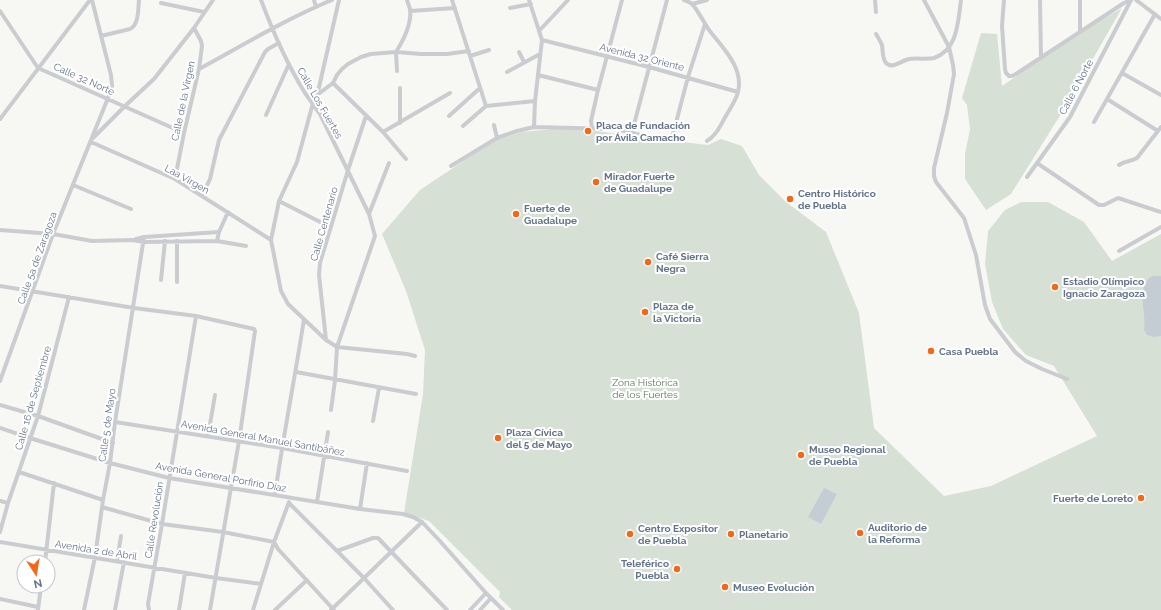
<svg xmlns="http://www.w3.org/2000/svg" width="1161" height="610" font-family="Raleway,sans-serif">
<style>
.green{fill:#d7e0d5}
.water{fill:#c5cdd4}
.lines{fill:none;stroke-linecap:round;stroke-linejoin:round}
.street{stroke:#caccd0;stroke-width:4}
.poi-dot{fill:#f46918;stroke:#fff;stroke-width:1.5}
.labels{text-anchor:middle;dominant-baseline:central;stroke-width:4;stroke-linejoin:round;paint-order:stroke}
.street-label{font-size:10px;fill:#637388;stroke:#fff}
.poi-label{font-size:10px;font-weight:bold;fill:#637388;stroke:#fff;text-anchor:start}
.park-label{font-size:10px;fill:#617a5f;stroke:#fff}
</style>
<rect width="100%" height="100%" fill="#f7f8f4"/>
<path class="green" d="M1122 8 1066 106 1011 194 986 210 965 179V154L970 129 967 105 962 98 981 33 997 34 1002 86 1079 33Z
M552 129H585L623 135 708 145 721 139 742 146 759 175 786 202 826 232 859 313 874 428 944 496 991 486 1097 436 1054 366 1026 355 1003 329 992 302 985 264 988 231 1005 210 1021 202H1048L1084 222 1112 261 1161 234V610H512L499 597 500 592 429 521 404 513 423 394 425 350 406 291 382 234 420 190 495 140 522 132Z"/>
<path class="water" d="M1152 276H1161V336L1154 337 1147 335 1144 330C1147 313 1135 288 1152 276Z
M824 488 837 494 821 524 808 517Z"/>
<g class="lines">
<path class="street" d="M261 0C273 32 287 64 305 93 310 100 315 107 320 114L369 214 375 236 337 347 335 380 331 410
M314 0 316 7
M339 0 317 96 313 103 297 162 279 201 271 240 281 291 288 304 326 340 337 347 407 354 415 356
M452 0 486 106
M529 0 542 40 535 101 534 127
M684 0C686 1 690 2 692 4 697 9 705 24 709 30 723 48 744 68 738 92 736 100 731 107 727 114 721 124 717 135 707 141
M875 0 876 12
M924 0 949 47 953 65 954 74 947 113 934 168V176L936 182 964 218 976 255 985 305 990 319 1015 352 1026 361 1042 369 1067 379
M1004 0 1002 26 1005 69 1006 73 1009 76H1012L1016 74 1124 3 1131 0
M1040 0 1041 58
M1136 0 1161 19
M161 3 204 12
M692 4 707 0
M510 8 531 4
M0 11 38 68 184 133
M410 11 455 8
M539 31 568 0
M1080 32V0
M876 34C878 37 880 41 882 45 883 51 882 58 886 63 892 69 900 62 906 60 915 57 924 60 934 58 958 50 958 21 961 0
M101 36 130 29C139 25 138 9 139 0
M542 40 649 67 738 92
M396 52C403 41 412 23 410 9 409 6 408 3 407 0
M396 52 397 71
M519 52 524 62
M470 56 489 50
M199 69C243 45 286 19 332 0
M507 72 540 54
M1122 73 1161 95
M538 75 598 90
M333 83 383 132 406 159
M400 88V123
M317 95 333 83 337 75 342 69 348 64 361 57 371 54 396 52 421 54H447L469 51
M1107 99 1158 131
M486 106 535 101
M266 115 289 64
M449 116 480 88
M0 119 90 0
M1094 122 1155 14
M494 125 497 138
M463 126 486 106
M592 128 591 121 598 90 622 0
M383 132 450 93
M632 132 667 0
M93 138 125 106 154 79 194 28 213 0
M672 138 688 77 705 24
M91 142 175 179 271 240
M1037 163 1099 205H1104L1118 198 1161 212
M1119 165C1127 160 1130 162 1137 158L1161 127
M451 166 497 138 517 131 534 127 615 129 658 139C666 139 673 138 681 138
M1027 177 1070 117 1131 0
M175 179 184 133 199 69 202 46 201 41 194 28
M73 185 131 209
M202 196 210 179 219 140 265 52 268 49 279 43
M279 201 330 227
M369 214 389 163
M0 230 53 234 92 241 132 240 144 242 217 241 246 246
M136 239 144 237 219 232
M217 241 219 232 228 212
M1119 251 1161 227
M161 280 165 241
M177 282V241
M0 286 134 308 196 316 254 329 255 331 239 441 210 610
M326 340 319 275 320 263 348 170 366 116
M296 372 416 394
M0 381 53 234 110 93 112 86 111 75 92 0
M0 405 38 416 113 443
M373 421 379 388
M115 422 282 448 407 471
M0 428 30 438 110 463 169 478 360 509 403 514 413 517 422 522 439 540 486 593 503 610
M208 436 215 395
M19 472 103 500
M275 495C283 436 295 378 304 319
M0 501 8 503
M317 502 328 432
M289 503 364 578 393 610
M102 507 162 524 223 532 274 542 278 549 334 610
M360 509 367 463
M0 532 8 503 38 416 69 297
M0 542 216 578 261 584
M337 551 373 538H378L447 610
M117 561 121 536
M45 562 54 483
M0 599 38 607
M38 610 41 586
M84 610 95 557 103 500 110 463 115 422 144 237
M115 610 124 562
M149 610 148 604 162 524 196 316
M179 610 185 573
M253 610 274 542 289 502
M275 610 307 580
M331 610 422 522
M470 610 486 593
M480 610 491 598"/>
</g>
<g class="poi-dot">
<circle cx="588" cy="131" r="4"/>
<circle cx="596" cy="182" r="4"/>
<circle cx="790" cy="199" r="4"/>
<circle cx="516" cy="214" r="4"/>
<circle cx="648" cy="262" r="4"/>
<circle cx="1055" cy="287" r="4"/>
<circle cx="645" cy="312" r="4"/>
<circle cx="931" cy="351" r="4"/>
<circle cx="498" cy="438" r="4"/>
<circle cx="801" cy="455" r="4"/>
<circle cx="1141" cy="498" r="4"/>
<circle cx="860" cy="533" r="4"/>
<circle cx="630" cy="534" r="4"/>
<circle cx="731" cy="534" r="4"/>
<circle cx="677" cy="569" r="4"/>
<circle cx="725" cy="587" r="4"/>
</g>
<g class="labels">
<g class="street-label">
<text transform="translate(642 57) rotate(14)">Avenida 32 Oriente</text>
<text transform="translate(84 79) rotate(24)">Calle 32 Norte</text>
<text transform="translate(1076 87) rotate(-62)">Calle 6 Norte</text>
<text transform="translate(183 101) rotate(-78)">Calle de la Virgen</text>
<text transform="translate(320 103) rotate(60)">Calle Los Fuertes</text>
<text transform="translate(187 179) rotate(29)">Laa Virgen</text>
<text transform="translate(324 224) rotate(-74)">Calle Centenario</text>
<text transform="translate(37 258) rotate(-70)">Calle 5a de Zaragoza</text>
<text transform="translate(33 398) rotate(-74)">Calle 16 de Septiembre</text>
<text transform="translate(107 425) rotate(-82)">Calle 5 de Mayo</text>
<text transform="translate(263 438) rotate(10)">Avenida General Manuel Santibáñez</text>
<text transform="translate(221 477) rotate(10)">Avenida General Porfirio Díaz</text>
<text transform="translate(154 520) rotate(-81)">Calle Revolución</text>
<text transform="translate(96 550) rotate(9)">Avenida 2 de Abril</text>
</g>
<g class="poi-label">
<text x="596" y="125">Placa de Fundación<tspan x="596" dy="12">por Ávila Camacho</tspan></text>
<text x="604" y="176">Mirador Fuerte<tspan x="604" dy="12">de Guadalupe</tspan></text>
<text x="798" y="193">Centro Histórico<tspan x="798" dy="12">de Puebla</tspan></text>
<text x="524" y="208">Fuerte de<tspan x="524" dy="12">Guadalupe</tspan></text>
<text x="656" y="256">Café Sierra<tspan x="656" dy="12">Negra</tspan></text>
<text x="1063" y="281">Estadio Olímpico<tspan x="1063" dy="12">Ignacio Zaragoza</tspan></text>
<text x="653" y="306">Plaza de<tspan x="653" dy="12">la Victoria</tspan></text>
<text x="939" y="351">Casa Puebla</text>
<text x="506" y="432">Plaza Cívica<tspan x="506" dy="12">del 5 de Mayo</tspan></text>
<text x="809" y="449">Museo Regional<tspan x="809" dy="12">de Puebla</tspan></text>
<text x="1133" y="498" text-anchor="end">Fuerte de Loreto</text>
<text x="868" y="527">Auditorio de<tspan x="868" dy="12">la Reforma</tspan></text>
<text x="638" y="528">Centro Expositor<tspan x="638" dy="12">de Puebla</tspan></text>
<text x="739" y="534">Planetario</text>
<text x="669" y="563" text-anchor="end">Teleférico<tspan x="669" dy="12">Puebla</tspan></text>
<text x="733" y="587">Museo Evolución</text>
</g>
<g class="park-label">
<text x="645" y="382">Zona Histórica<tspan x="645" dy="12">de los Fuertes</tspan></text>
</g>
</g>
<g transform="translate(36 574) rotate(168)"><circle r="19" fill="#ffffff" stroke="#c1c7cf"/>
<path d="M0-3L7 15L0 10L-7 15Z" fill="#f46918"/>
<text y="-6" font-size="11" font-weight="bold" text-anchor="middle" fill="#637388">N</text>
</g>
</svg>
